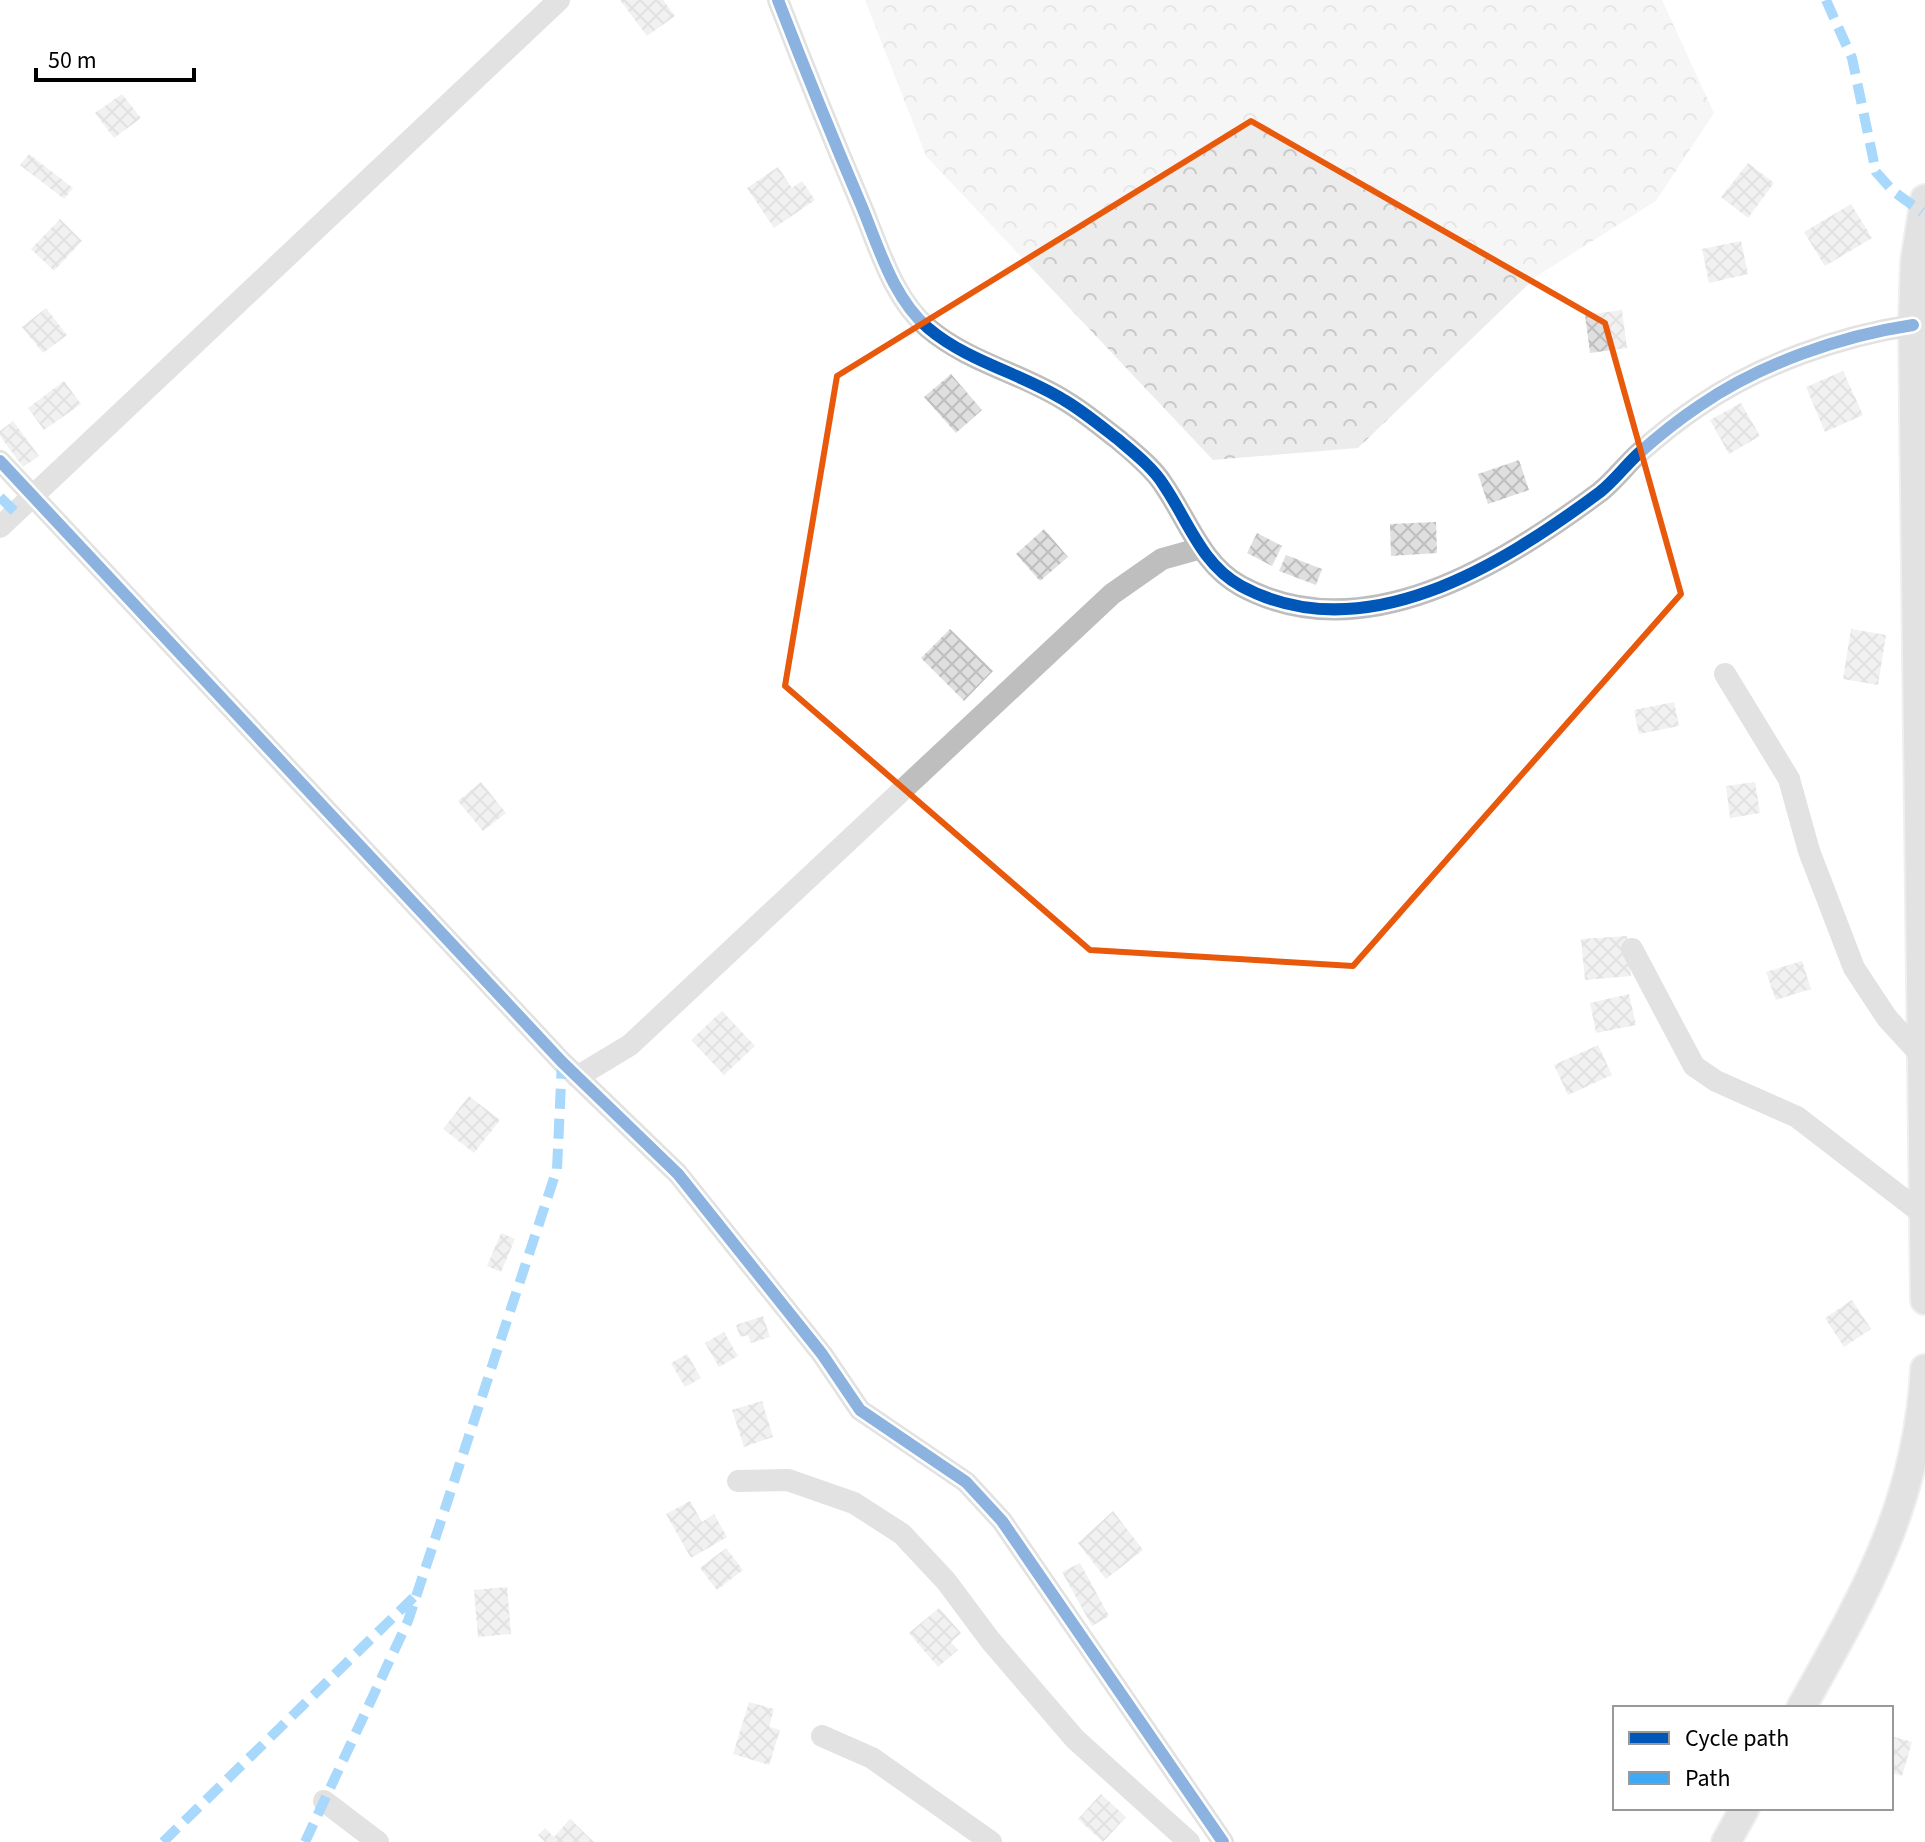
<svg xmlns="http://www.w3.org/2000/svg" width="1925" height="1842" font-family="'Source Sans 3',sans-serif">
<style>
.forest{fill:url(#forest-crowns)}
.building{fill:url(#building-cross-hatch)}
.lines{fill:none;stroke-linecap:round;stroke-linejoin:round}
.major-casing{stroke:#dbdbdb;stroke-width:32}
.minor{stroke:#bebebe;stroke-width:22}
.major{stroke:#bebebe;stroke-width:28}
.quiet{stroke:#3fa9f5;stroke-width:10;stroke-dasharray:20 10;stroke-linecap:butt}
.cycleway-casing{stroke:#fff;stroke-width:17}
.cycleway{stroke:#0057b8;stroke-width:12}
.marked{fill:none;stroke:#e8590c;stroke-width:6;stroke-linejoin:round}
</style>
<defs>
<pattern id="forest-crowns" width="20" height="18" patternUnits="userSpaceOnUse" patternTransform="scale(2)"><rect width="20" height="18" fill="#ececec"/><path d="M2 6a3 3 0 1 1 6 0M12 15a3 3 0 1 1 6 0" fill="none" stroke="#c9c9c9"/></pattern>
<pattern id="building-cross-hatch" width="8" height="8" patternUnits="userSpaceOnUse" patternTransform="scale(2)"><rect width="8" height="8" fill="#dfdfdf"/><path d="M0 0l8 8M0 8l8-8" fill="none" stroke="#bebebe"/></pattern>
</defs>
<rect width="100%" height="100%" fill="#fff"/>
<path class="forest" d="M865 0H1662L1714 113 1656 201 1537 276 1358 448 1213 460 926 156Z"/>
<path class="building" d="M620 0H663L675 16 647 36Z
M122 94 141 118 114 138 95 113Z
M29 154 73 188 64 199 20 165Z
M1748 163 1774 183 1748 218 1721 197Z
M778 167 792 188 802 181 815 200 774 228 747 188Z
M1851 204 1872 238 1825 266 1804 232Z
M60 219 82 241 54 271 31 249Z
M1741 241 1748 274 1709 283 1702 249Z
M46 308 67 335 43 353 22 327Z
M1622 310 1627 348 1590 353 1585 315Z
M1843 371 1863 415 1825 432 1806 387Z
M951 374 982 410 956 433 924 397Z
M64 381 81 404 44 430 28 408Z
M1741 403 1760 436 1729 454 1710 420Z
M13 421 39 456 23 467 0 436V431Z
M1519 460 1529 490 1488 504 1478 474Z
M1436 522 1437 553 1391 556 1390 524Z
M1044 529 1068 557 1040 581 1016 554Z
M1257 533 1282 546 1272 566 1247 553Z
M1286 555 1322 569 1316 585 1279 571Z
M950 629 993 671 964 701 921 658Z
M1851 629 1886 635 1878 685 1843 679Z
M1674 702 1679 726 1639 734 1634 710Z
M481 782 506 813 483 831 458 801Z
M1755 782 1760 813 1730 818 1726 786Z
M1627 936 1631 976 1585 980 1581 939Z
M1802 961 1811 989 1776 1000 1766 972Z
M1629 994 1636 1025 1596 1033 1590 1003Z
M722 1011 755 1046 724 1075 691 1040Z
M1598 1045 1612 1075 1568 1095 1554 1065Z
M469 1096 500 1120 474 1153 443 1129Z
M501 1233 515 1239 501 1272 487 1266Z
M1852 1300 1871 1329 1844 1347 1825 1318Z
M763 1316 770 1337 751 1343 748 1335 740 1337 736 1325Z
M724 1332 738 1356 719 1367 705 1343Z
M687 1354 701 1378 685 1387 671 1363Z
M762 1401 773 1437 744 1447 732 1410Z
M690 1501 702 1522 714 1514 727 1537 691 1558 666 1514Z
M1113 1511 1143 1550 1106 1579 1078 1543Z
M726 1548 743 1570 717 1590 700 1568Z
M1080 1563 1109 1616 1092 1626 1062 1572Z
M507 1587 511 1634 478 1637 474 1590Z
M939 1608 961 1633 951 1642 958 1650 938 1667 909 1633Z
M749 1702 774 1709 769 1727 780 1730 769 1765 733 1754Z
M1891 1736 1912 1742 1902 1776 1891 1773Z
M1101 1794 1126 1817 1103 1842 1078 1819Z
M570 1819 594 1842H545L538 1835 545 1828 554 1837Z"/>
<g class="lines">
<defs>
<path id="major" d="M1925 199 1915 262 1913 325 1925 1300
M1801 1708C1865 1594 1918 1503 1925 1369
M1726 1842 1745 1808"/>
</defs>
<use href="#major" class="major-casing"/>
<path class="minor" d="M778 0C805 70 833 139 862 207 879 248 893 298 928 328 968 362 1021 373 1064 400 1083 411 1102 427 1120 441 1134 453 1153 468 1163 484 1188 520 1201 564 1241 586 1363 652 1502 565 1600 492 1614 481 1625 466 1638 454 1657 437 1678 420 1699 406 1760 364 1840 336 1913 325
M0 461 562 1062 678 1174 822 1354 860 1410 966 1482 1002 1521 1223 1842
M0 527 559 0
M1725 674 1789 779 1809 851 1854 968 1887 1018 1920 1054
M1632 949 1694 1066 1716 1081 1797 1117 1923 1214
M577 1077 630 1045 1112 594 1162 559 1198 549
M738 1481 788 1480 854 1503 902 1534 946 1581 990 1640 1075 1739 1189 1842
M822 1736 872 1758 991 1842
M324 1801 378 1842"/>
<use href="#major" class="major"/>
<path class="quiet" d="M1826 0 1852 58 1876 172 1893 191 1922 212
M0 497 15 512
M163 1842 415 1596
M305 1842 408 1621 557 1169 562 1062"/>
<defs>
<path id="cycleway" d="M778 0C805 70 833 139 862 207 879 248 893 298 928 328 968 362 1021 373 1064 400 1083 411 1102 427 1120 441 1134 453 1153 468 1163 484 1188 520 1201 564 1241 586 1363 652 1502 565 1600 492 1614 481 1625 466 1638 454 1657 437 1678 420 1699 406 1760 364 1840 336 1913 325
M0 461 562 1062 678 1174 822 1354 860 1410 966 1482 1002 1521 1223 1842"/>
</defs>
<use href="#cycleway" class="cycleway-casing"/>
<use href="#cycleway" class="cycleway"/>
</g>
<path d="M0 0H1925V1842H0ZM1251 121 1605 323 1681 594 1353 966 1090 950 785 686 837 376Z" fill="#fff" fill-opacity=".55" fill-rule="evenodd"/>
<path class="marked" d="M1251 121 1605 323 1681 594 1353 966 1090 950 785 686 837 376Z"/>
<rect x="1613" y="1706" width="280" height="104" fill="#ffffff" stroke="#999999" stroke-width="2"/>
<rect x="1629" y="1732" width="40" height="12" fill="#0057b8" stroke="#999999" stroke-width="2"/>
<text x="1685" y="1746" font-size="24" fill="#000000">Cycle path</text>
<rect x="1629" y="1772" width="40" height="12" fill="#3fa9f5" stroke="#999999" stroke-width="2"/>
<text x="1685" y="1786" font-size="24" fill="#000000">Path</text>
<path d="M36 68v12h158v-12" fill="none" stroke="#000000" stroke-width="4"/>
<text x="48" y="68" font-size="24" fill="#000000" stroke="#ffffff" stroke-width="6" paint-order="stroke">50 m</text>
</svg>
